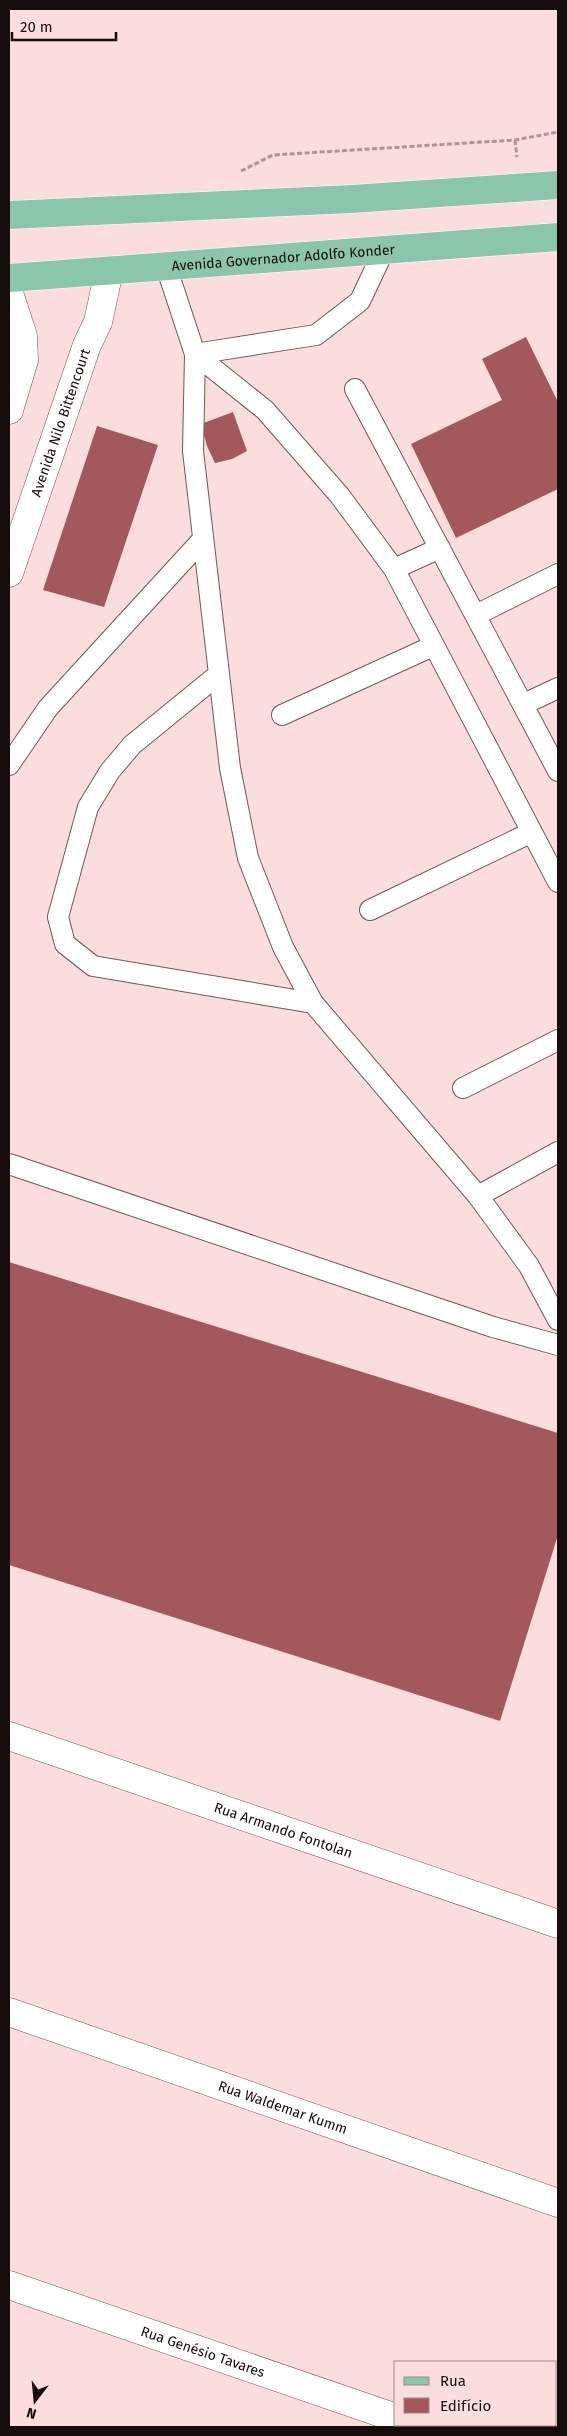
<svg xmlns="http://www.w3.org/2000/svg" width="567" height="2436" font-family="'Fira Sans',sans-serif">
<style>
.building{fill:#a3595c}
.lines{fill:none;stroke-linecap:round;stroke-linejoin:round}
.service-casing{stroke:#755657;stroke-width:22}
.minor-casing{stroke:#755657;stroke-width:29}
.tertiary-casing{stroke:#755657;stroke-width:29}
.primary-casing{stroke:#fff;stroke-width:29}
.path{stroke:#ad9595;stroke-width:3;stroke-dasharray:5 2.5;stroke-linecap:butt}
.service{stroke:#fff;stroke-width:20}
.minor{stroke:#fff;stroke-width:28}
.tertiary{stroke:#fff;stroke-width:28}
.primary{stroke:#8bc5ac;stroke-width:28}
.labels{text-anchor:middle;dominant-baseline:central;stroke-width:4;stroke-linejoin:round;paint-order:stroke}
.street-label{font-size:14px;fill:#170c0c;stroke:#fbdddd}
</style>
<rect width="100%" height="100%" fill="#fbdddd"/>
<path class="building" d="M526 337 558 402V489L456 538 411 444 502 400 482 359Z
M233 412 247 451 232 459 215 463 207 446 201 424Z
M97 426 158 445 104 607 43 590Z
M9 1262 558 1433V1535L500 1721 9 1565Z"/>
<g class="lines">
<defs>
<path id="service" d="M384 250 360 301 316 335 195 354 193 451 230 768 248 858 283 947 313 1003 478 1196 529 1266 558 1320
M166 266 195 354 265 410 340 496 394 569 558 882
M355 389 558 771
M394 569 440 548
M476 615 558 574
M219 674 132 745 110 771 88 807 58 917 65 944 93 966 313 1003
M524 704 558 688
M282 715 433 646
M9 765 48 708 203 539
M370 910 532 832
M463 1088 558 1040
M9 1164 493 1327 558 1345
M478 1196 558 1152"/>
<g id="minor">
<path id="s1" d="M9 1736 558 1924"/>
<path id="s2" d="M9 2012 558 2203"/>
<path id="s3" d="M9 2285 396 2418"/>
<path d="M415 2425 422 2427"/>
</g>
<g id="tertiary">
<path d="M9 293 23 336 24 360 9 410"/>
<path id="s4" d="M9 573 87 345 98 322 109 271"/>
</g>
<g id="primary">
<path d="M9 215 352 199 558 185"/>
<path id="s5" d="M9 278 558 237"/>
</g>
</defs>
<use href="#service" class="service-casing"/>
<use href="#minor" class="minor-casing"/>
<use href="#tertiary" class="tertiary-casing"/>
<use href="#primary" class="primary-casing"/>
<path class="path" d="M515 140 517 157
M241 171 273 155 515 140 558 132"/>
<use href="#service" class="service"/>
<use href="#minor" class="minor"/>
<use href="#tertiary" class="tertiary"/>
<use href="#primary" class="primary"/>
</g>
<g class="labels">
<g class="street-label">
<text stroke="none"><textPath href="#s5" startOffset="275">Avenida Governador Adolfo Konder</textPath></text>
<text stroke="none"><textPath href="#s4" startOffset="159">Avenida Nilo Bittencourt</textPath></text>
<text stroke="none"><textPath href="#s1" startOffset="290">Rua Armando Fontolan</textPath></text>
<text stroke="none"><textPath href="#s2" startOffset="290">Rua Waldemar Kumm</textPath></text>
<text stroke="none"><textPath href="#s3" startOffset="205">Rua Genésio Tavares</textPath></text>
</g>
</g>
<rect width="567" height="2436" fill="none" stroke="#170c0c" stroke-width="20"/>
<rect x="394" y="2361" width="162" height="65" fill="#fbdddd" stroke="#a08989"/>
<rect x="404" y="2377" width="25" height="8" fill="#8bc5ac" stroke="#a08989"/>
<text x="440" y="2386" font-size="15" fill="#170c0c">Rua</text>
<rect x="404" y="2398" width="25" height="15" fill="#a3595c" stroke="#a08989"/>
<text x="440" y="2411" font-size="15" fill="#170c0c">Edifício</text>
<g transform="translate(35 2401) rotate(196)" stroke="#fbdddd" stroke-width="4" paint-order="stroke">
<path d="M0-4L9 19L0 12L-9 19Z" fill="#170c0c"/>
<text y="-8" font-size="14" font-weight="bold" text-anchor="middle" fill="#170c0c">N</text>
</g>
<path d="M12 32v8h104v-8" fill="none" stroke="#170c0c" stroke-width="2.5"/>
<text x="20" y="32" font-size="15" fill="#170c0c" stroke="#fbdddd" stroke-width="4" paint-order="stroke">20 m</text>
</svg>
